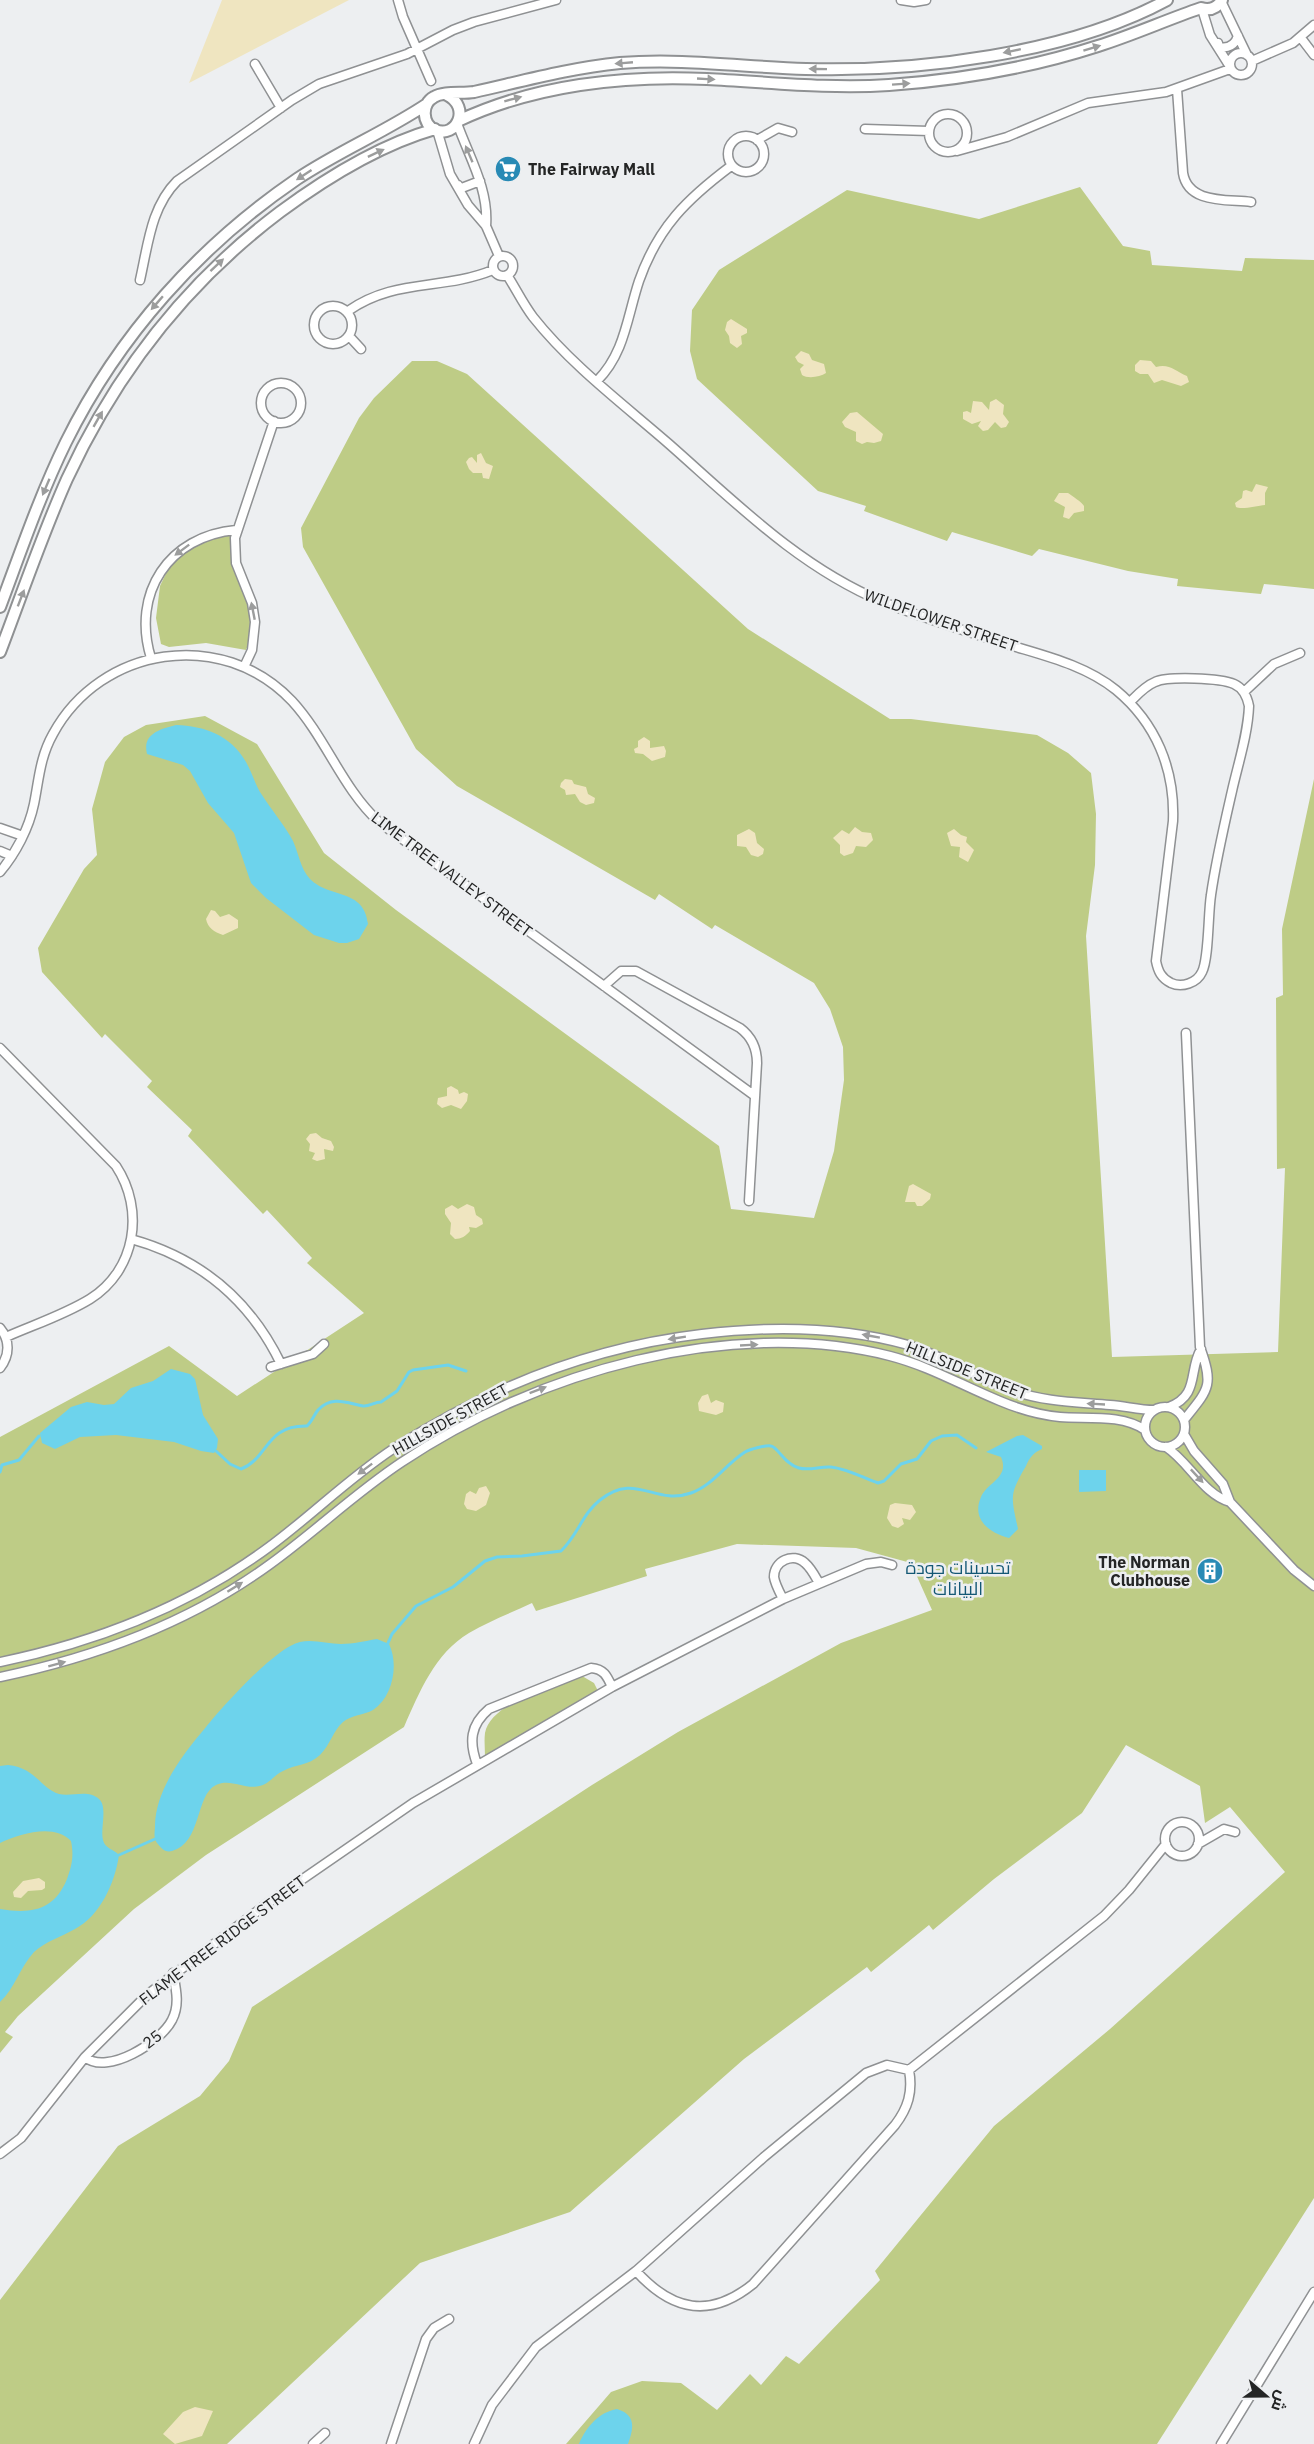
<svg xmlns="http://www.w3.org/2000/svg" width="1314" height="2444" font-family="'IBM Plex Sans',Cairo,sans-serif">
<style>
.green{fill:#becc86}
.sand{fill:#efe5c0}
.water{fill:#6dd3ec}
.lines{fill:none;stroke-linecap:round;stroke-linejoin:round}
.stream{stroke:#6dd3ec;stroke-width:3}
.minor-casing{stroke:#8f9193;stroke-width:11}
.tertiary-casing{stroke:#8f9193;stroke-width:14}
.minor{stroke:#fff;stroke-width:8}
.tertiary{stroke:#fff;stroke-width:10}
.oneway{fill:#9c9d9d}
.labels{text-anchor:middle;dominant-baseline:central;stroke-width:5;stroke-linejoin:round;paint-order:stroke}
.poi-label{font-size:16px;font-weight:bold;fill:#242525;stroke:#edeff1;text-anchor:start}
.street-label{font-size:16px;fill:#242525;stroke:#edeff1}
.neighbourhood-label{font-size:18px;fill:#145875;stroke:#edeff1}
</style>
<rect width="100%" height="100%" fill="#edeff1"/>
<path class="green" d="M1080 187 1123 246 1150 251 1152 265 1242 271 1245 258 1314 260V589L1264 584 1261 594 1177 586 1178 579 1128 571 1039 549 1032 556 952 532 947 541 864 511 866 506 818 491 697 379 690 351 692 310 719 270 847 190 979 219Z
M412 361H437L467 374 748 629 890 719H911L1037 735 1068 753 1091 773 1096 814 1095 865 1086 936 1112 1357 1278 1352 1285 1168 1277 1169 1276 998 1283 995 1282 929 1314 779V2198L1157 2444H566L611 2392 642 2381 681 2383 717 2410 750 2374 761 2385 786 2356 799 2364 880 2280 875 2271 994 2126 1110 2029 1285 1872 1230 1807 1205 1823 1200 1786 1126 1745 1082 1813 994 1879 933 1930 929 1925 871 1972 867 1967 744 2059 570 2212 420 2263 227 2444H0V2300L118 2146 200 2096 229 2061 252 2007 592 1785 678 1732 841 1643 932 1610 911 1563 856 1548 737 1544 645 1569 647 1576 536 1611 532 1603C511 1613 489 1621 469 1633 435 1653 419 1693 404 1727L206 1855 134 1909 18 2016 5 2032 13 2037 0 2053V1437L169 1346 237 1396 364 1313 307 1263 312 1258 267 1210 263 1214 188 1136 192 1130 147 1087 152 1081 105 1034 102 1038 42 972 38 948 84 869 97 855 92 809 105 762 124 737 146 725 205 716 257 744 324 853 396 910 719 1146 731 1209 814 1218 834 1151 844 1080 843 1047 830 1009 814 983 715 925 712 929 659 894 655 900 457 786 416 749 303 547 301 528 359 418 374 398Z
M236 532C237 541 236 551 238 560 245 598 262 610 246 650L206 643 169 647 161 644 156 618 160 586 170 565 191 542Z
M582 1676 594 1683 598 1691 485 1757C485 1749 484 1741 485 1733 491 1701 556 1686 582 1676Z"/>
<path class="sand" d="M222 0H349L189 83Z
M731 319 747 329V333L741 336 742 344 737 348 730 343 729 336 725 330 727 322Z
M801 351 809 354 812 360 824 364 826 373C820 377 808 379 802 375L800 369 804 365 798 362 795 357Z
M1140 360 1151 361 1156 367C1169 363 1175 371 1187 376L1189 382 1181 386 1162 380 1154 383 1148 374H1140L1135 371V365Z
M996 399 1004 405 1003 414 1009 422 1006 427 1001 428 995 422 988 430 983 431 978 426 981 421 972 424 963 419V412L967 411 971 413 973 401 982 402 989 410 990 402Z
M857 412 883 434 881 441 874 443 867 442 862 444 856 441V432L845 427 842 422 850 413Z
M481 453 486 463 493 466 489 479 483 478 482 473H473L469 469 466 462 469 458 472 457 477 463V455Z
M1256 484 1268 487 1265 493V505C1257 506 1241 510 1236 507L1235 503 1242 498 1243 491 1246 490 1252 492Z
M1059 493H1068C1071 495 1083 503 1084 506V511L1074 513 1069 519 1063 517 1065 507 1054 501Z
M644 737 650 741V748L664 746 666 751 665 757 652 761 643 754 635 753 634 749 638 747V741Z
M565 779 572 780 574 784 586 787 588 794 595 798 594 803 586 805 580 802 575 794 566 795 565 790 560 787 561 783Z
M855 827 862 832 871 833 873 840 866 847 856 846 853 853 844 856 840 853V845L833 838 842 830 849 834Z
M749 829 755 833 757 843 764 849 763 854 758 857 751 855 746 847 737 846V835Z
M954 829 961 835 967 837 966 842 974 850 968 862 959 857 960 847 951 846 947 833Z
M211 910 215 911 220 917 229 914 238 920V928L223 935C214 932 208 928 206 919Z
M451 1086 458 1090 459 1094 464 1092 468 1094 467 1101 461 1109 451 1105 442 1108 437 1104 438 1098 447 1096V1088Z
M316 1133 322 1138 331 1141 334 1147 333 1151 324 1149 325 1159 317 1161 312 1159 315 1153 309 1151 310 1144 306 1139 310 1134Z
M913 1184 931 1194 930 1199 922 1206H917L915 1202H905L909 1186Z
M467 1204 474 1207 476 1215 482 1219 483 1224 476 1228 469 1227 470 1231C466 1236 461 1239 455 1239L450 1234 451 1223 445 1214V1209L452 1205 458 1209Z
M708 1394 711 1403 716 1400 724 1403 723 1412 716 1415 699 1411 698 1403 702 1396Z
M486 1486 490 1493 486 1505 476 1511 467 1509 464 1504 466 1494 470 1491 476 1494 479 1488Z
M895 1503 912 1505 916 1512 910 1520 902 1518 904 1524 898 1528 892 1526 887 1518 890 1505Z
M39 1878 45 1882V1888L42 1890 28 1891 21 1898 14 1897 13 1892 23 1881Z
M195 2407 213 2411 202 2436 175 2444 163 2434 183 2412Z"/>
<path class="water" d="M176 725C204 726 231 735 246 762 252 772 255 785 262 795 272 811 284 824 293 841 299 854 300 868 310 879 330 899 364 888 368 924L359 939 347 943H339L314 935 266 898 251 883 234 833 208 803 190 771 183 765 147 754C142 734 160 729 176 725Z
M171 1369 190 1374 195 1379 203 1415 218 1439 217 1448 214 1453 201 1451 174 1442 116 1435 80 1437 55 1449 42 1443 40 1433 71 1407 87 1402 104 1405 114 1404 131 1388 153 1381Z
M1023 1435 1042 1446V1449C1033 1453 1030 1457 1026 1466 1009 1495 1011 1496 1018 1529L1009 1538C990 1533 971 1520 981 1497 987 1482 1010 1478 1001 1457L986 1452 1017 1436Z
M1079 1470H1106V1491L1079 1492Z
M377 1639 389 1644C399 1664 393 1697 373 1710 364 1715 351 1715 343 1722 333 1731 330 1745 320 1755 308 1766 296 1764 283 1771 276 1774 271 1781 265 1784 248 1793 232 1777 216 1785 195 1795 202 1843 172 1851 165 1853 161 1848 157 1843 153 1837 155 1832 155 1825 156 1789 183 1754 206 1727 224 1705 275 1648 300 1642 313 1639 328 1644 341 1644 354 1644 364 1641 377 1639Z
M8 1765C36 1768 40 1788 59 1794 72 1797 88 1789 99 1799 108 1807 100 1829 103 1840 105 1849 114 1849 119 1855 115 1883 100 1916 75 1929 61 1937 46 1941 34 1952 20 1967 15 1988 0 2002V1909C31 1914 54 1911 67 1879 72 1865 74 1856 71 1841 54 1823 20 1834 0 1843V1766Z
M617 2409C636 2415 634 2427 628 2444H579C586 2427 599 2412 617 2409Z"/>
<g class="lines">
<path class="stream" d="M216 1451 230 1464 241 1469C269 1458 265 1425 307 1426 312 1421 314 1415 318 1410 332 1395 347 1403 363 1406 369 1407 374 1402 381 1402L397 1391 409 1372 413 1370 448 1365 466 1371
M0 1472 2 1465 19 1460 39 1436
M388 1643 392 1634 416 1606 453 1587 485 1561 497 1557 522 1556 561 1551C577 1536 583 1513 600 1500 636 1471 654 1506 691 1493 712 1486 726 1464 745 1452 750 1449 766 1445 771 1446 778 1447 784 1464 799 1468 810 1471 820 1466 831 1467 848 1469 863 1478 878 1483L884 1481 901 1464 917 1459 931 1441 942 1436 957 1435 976 1448
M119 1855 155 1839"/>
<defs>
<path id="minor" d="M398 0 403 17 431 81
M901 0 914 2 926 0
M1221 1 1247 55
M1202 9 1210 35 1229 65
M1301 38 1314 55
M1218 43 1219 47C1228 49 1235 45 1238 36
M1230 64a11 11 0 1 1 22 0a11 11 0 1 1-22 0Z
M1252 61 1293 43 1314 25
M255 64 281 108
M1177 89 1183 173C1188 204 1227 199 1251 202
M929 133a19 19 0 1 1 38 0a19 19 0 1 1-38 0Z
M457 123C469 157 489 189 486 226
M865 129 929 131
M437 130 450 174 468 205 486 226 499 256
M728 154a18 18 0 1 1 36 0a18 18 0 1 1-36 0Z
M757 140 778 128 792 132
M957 151 1007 137 1088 103 1166 92 1230 69
M458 185 459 189 480 181
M493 266a10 10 0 1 1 20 0a10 10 0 1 1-20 0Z
M507 275C516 289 523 304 533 317 571 365 623 404 669 444 736 503 799 567 883 602 923 618 963 630 1003 643 1041 655 1084 664 1116 690 1156 723 1175 769 1173 821L1156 961C1158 971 1161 978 1171 983 1182 988 1197 983 1202 972 1209 959 1208 913 1211 895 1216 860 1224 826 1232 791 1238 764 1248 734 1249 706 1247 696 1243 688 1234 684 1221 678 1168 676 1155 682 1145 686 1137 695 1130 702
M140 280C148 245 151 207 177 181L292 100 319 84 407 54 453 30 474 22 556 0
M314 325a19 19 0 1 1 38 0a19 19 0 1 1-38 0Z
M348 311C395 278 441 291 493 270
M349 336 361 349
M597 381C625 353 627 317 639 281 658 227 687 199 731 166
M261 403a20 20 0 1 1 40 0a20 20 0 1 1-40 0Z
M151 658C131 593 169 536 236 530
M244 667 252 650 255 622 252 603 236 563 235 538 274 421
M1244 692 1274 664 1300 653
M0 828 23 836
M0 851 12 856
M0 872C16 853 29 828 34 804 39 779 40 757 53 734 101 646 222 627 292 701 326 738 342 788 379 822L755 1096
M604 986 621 971H636L740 1028C752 1037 757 1048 757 1063L749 1201
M0 1048 116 1166C145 1210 136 1270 90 1299 64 1315 33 1325 6 1337
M131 1239C200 1258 250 1300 281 1364
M0 1328C10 1340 10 1355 0 1368
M271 1367 313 1354 324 1344
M1145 1427a20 20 0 1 1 40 0a20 20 0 1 1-40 0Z
M1169 1407C1200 1395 1188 1371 1201 1349
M1184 1420C1209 1389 1214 1386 1200 1347L1186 1033
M1184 1434 1194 1451 1223 1484 1230 1502 1294 1570 1314 1586
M1166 1447C1189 1462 1203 1494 1230 1502
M783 1599C780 1593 775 1584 774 1577 774 1561 793 1552 805 1563 811 1568 815 1576 819 1583
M0 1662C97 1642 189 1606 269 1547 311 1516 349 1478 393 1449 486 1389 591 1347 702 1334 770 1326 841 1326 908 1345 944 1356 975 1377 1011 1390 1044 1402 1076 1402 1110 1405 1125 1406 1139 1410 1154 1410
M0 1677C96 1657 189 1623 269 1565 315 1532 355 1493 402 1462 536 1372 730 1316 890 1356 929 1366 963 1386 1000 1401 1019 1409 1039 1415 1060 1417 1087 1419 1122 1414 1145 1430
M477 1764C469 1742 470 1725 489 1709L591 1668C604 1669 607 1676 612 1687
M1165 1839a17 17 0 1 1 34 0a17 17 0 1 1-34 0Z
M1198 1844 1224 1829 1235 1832
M85 2057C107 2076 161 2042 172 2020 180 2005 176 1989 173 1973
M909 2070 1104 1916 1129 1890 1166 1844
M0 2154 21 2138 85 2057 147 1995 268 1903 413 1803 612 1687 783 1599 866 1564 881 1562 892 1565
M636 2271C672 2311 710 2319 753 2284L895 2125C908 2108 913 2092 909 2070
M313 2444 325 2433
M391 2444 426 2339 434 2328 449 2319
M474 2444 492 2405 536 2347 636 2271 764 2157 866 2073 887 2065 909 2070
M1221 2444 1314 2292"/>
<path id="tertiary" d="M447 95C471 107 457 139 435 130 422 124 421 104 434 97 444 91 462 94 474 92 523 81 570 68 620 63 683 58 743 67 806 69 918 72 1067 54 1167 0
M458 121C534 85 624 75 707 79 768 82 828 89 889 85 960 80 1030 68 1098 46 1133 35 1166 20 1201 8 1210 11 1217 8 1222 0
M0 607C21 551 40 495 66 442 119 335 199 246 297 179 339 151 385 132 427 104
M0 652C22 594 42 535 67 479 116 373 187 282 280 212 326 178 379 145 435 129"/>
</defs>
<use href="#minor" class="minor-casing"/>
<use href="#tertiary" class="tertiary-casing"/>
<use href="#minor" class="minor"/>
<use href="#tertiary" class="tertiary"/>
</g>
<defs><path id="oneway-solid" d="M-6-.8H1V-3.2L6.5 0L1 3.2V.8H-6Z" transform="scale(1.5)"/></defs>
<g class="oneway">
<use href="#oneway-solid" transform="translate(1092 48) rotate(-17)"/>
<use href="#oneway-solid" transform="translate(1012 51) rotate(168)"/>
<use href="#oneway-solid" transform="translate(624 63) rotate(175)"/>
<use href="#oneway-solid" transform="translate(818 69) rotate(-179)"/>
<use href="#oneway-solid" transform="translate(706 79) rotate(3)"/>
<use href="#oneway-solid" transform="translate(901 84) rotate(-4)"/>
<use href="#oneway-solid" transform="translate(513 99) rotate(-15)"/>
<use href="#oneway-solid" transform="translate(376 153) rotate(-25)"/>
<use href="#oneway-solid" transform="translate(469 154) rotate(-113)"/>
<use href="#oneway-solid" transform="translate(304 175) rotate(147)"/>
<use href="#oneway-solid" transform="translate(217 265) rotate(-43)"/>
<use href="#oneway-solid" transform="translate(157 303) rotate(131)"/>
<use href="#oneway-solid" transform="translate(98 419) rotate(-60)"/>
<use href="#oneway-solid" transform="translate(46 487) rotate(113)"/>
<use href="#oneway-solid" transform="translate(182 550) rotate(143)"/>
<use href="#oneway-solid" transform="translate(21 598) rotate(-69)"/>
<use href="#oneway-solid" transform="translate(253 611) rotate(-101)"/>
<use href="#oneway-solid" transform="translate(871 1336) rotate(-170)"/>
<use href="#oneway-solid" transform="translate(677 1338) rotate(171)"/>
<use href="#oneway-solid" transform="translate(749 1345) rotate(-3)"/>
<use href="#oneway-solid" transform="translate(538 1390) rotate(-21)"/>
<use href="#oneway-solid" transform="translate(1096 1404) rotate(-177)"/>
<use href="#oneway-solid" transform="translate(365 1469) rotate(143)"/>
<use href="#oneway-solid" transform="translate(1197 1476) rotate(47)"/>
<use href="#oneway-solid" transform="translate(235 1587) rotate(-32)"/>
<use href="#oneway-solid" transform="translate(57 1664) rotate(-15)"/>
</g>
<defs>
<symbol id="supermarket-disc" viewBox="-11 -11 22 22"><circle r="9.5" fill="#288ab5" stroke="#edeff1"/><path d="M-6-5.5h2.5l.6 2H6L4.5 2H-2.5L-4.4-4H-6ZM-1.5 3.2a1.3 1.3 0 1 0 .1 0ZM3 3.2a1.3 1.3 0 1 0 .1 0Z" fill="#fff"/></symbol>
<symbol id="building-disc" viewBox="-11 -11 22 22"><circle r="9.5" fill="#288ab5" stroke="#edeff1"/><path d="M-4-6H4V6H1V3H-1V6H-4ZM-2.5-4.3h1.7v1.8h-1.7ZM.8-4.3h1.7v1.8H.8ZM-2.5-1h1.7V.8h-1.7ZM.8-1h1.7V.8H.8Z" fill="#fff"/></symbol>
</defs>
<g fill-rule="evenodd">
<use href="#supermarket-disc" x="493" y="154" width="30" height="30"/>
<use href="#building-disc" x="1195" y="1556" width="30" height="30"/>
</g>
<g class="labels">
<g class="poi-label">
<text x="528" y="169">The Fairway Mall</text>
<text x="1190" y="1562" text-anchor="end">The Norman<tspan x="1190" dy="18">Clubhouse</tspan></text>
</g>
<g class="street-label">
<text transform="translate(941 620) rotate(19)">WILDFLOWER STREET</text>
<text transform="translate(452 874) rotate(37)">LIME TREE VALLEY STREET</text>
<text transform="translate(967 1370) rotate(22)">HILLSIDE STREET</text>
<text transform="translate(450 1419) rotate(-29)">HILLSIDE STREET</text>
<text transform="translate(222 1940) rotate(-37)">FLAME TREE RIDGE STREET</text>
<text transform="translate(152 2039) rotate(-37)">25</text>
</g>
<g class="neighbourhood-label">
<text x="958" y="1567">تحسينات جودة<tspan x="958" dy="21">البيانات</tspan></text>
</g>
</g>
<g transform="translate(1266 2396) rotate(110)" stroke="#edeff1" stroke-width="4.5" paint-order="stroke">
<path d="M0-4.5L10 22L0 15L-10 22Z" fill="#242525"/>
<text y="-9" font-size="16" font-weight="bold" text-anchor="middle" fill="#242525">ش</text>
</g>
</svg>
